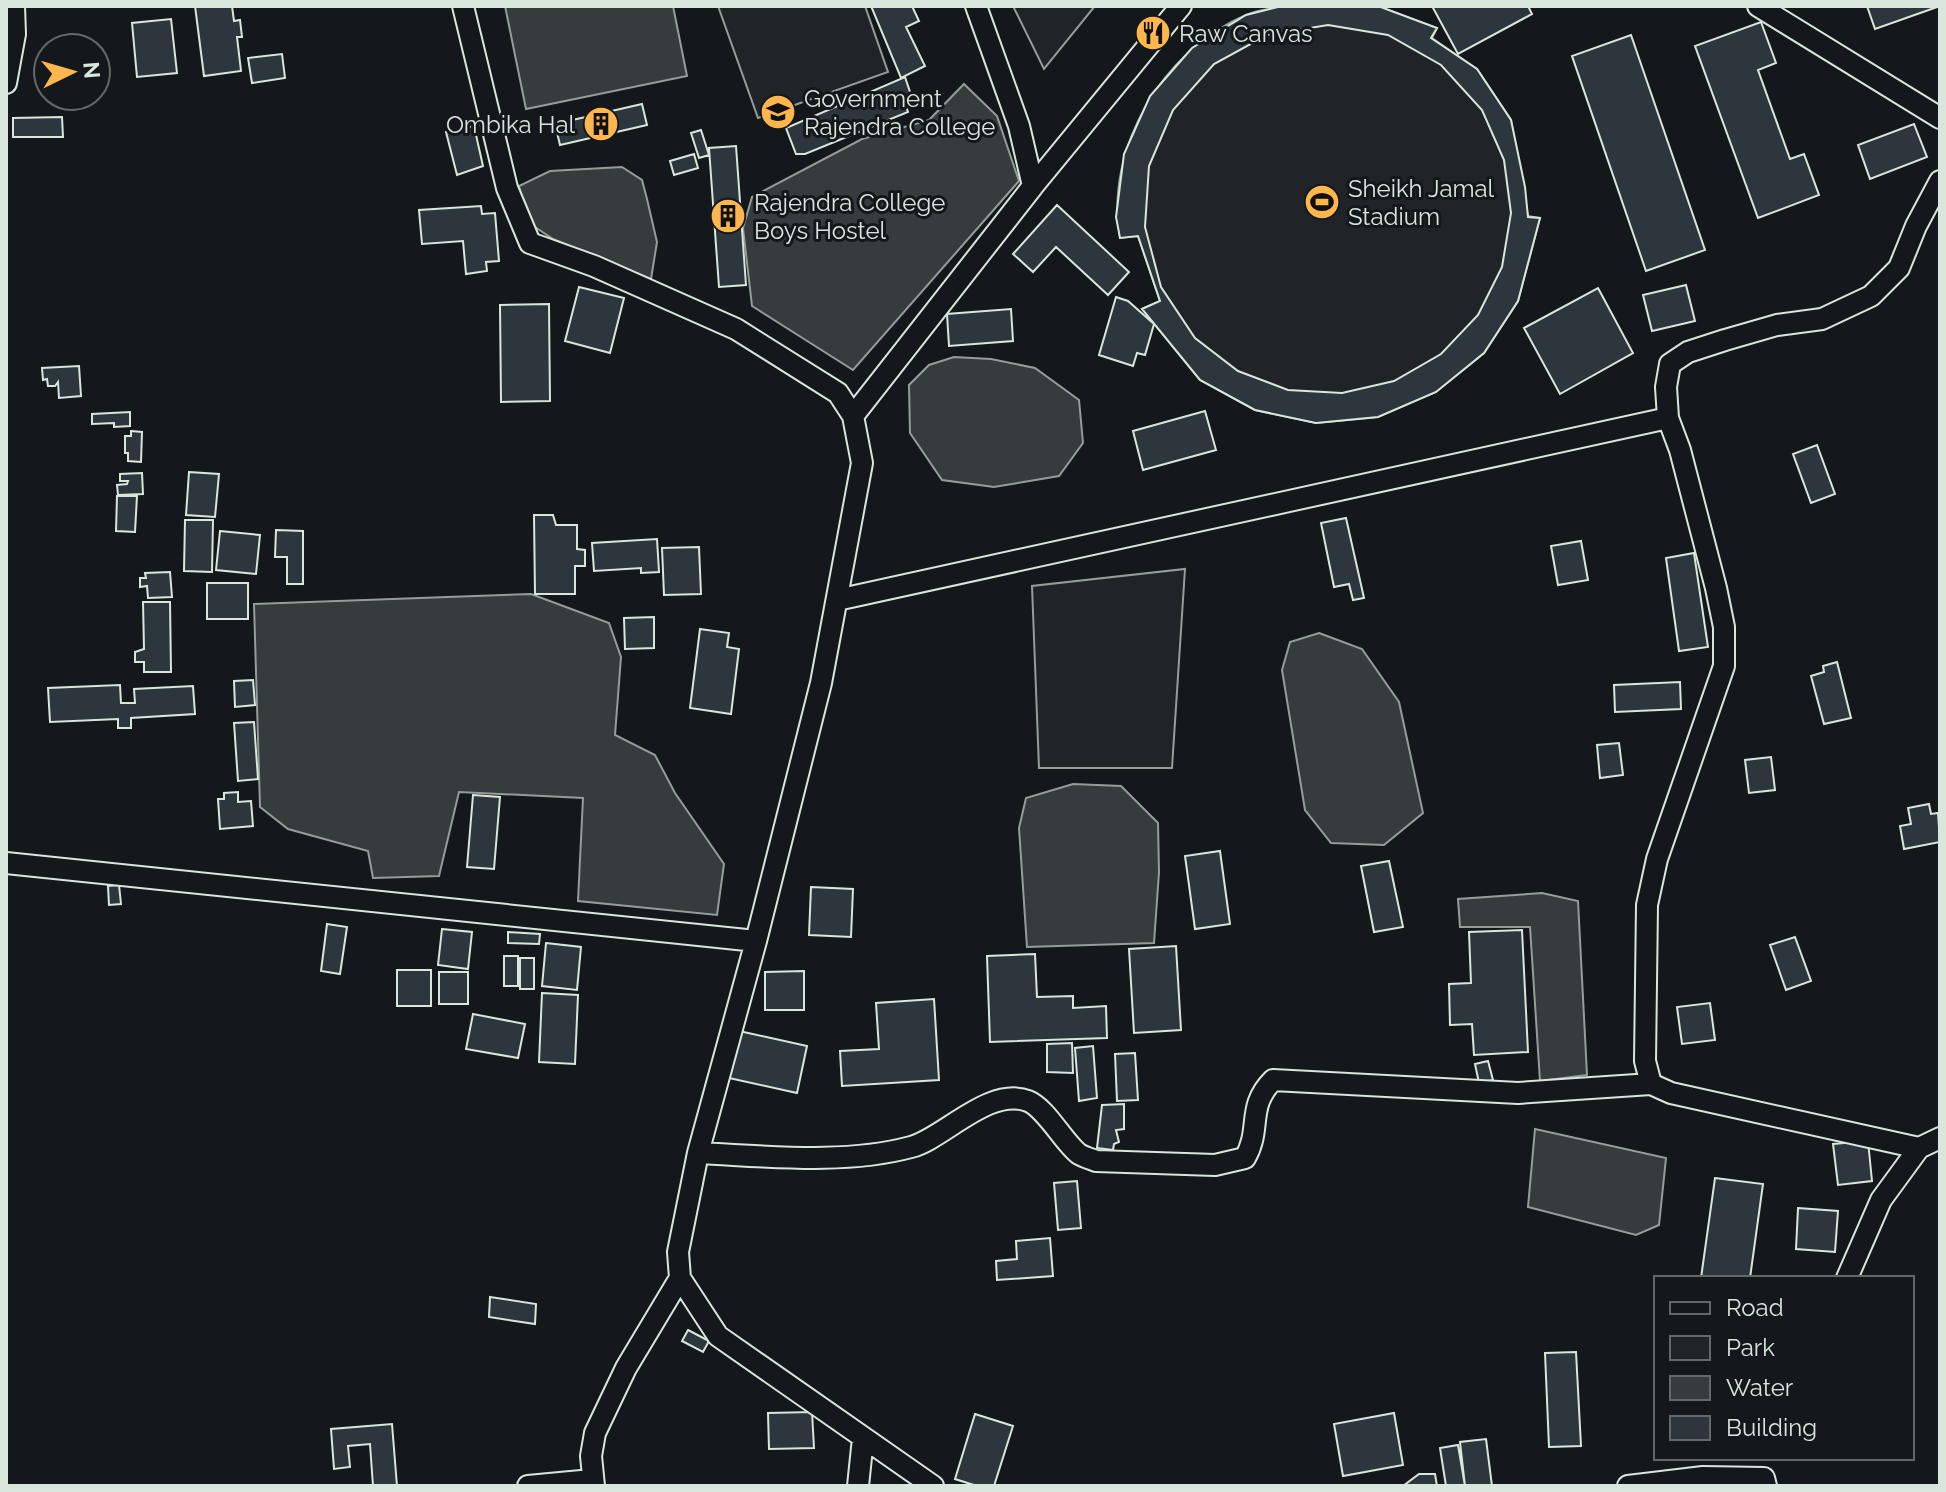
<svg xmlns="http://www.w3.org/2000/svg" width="1946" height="1492" font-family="Raleway,sans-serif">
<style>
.green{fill:#202428;stroke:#939e99;stroke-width:2}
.water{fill:#363b3e;stroke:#939e99;stroke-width:2}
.building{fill:#2c363c;stroke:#d8e6dc;stroke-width:2;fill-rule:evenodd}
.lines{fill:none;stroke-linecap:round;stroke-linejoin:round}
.minor-casing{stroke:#d8e6dc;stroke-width:24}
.minor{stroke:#14181c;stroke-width:20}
.labels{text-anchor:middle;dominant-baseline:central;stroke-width:6;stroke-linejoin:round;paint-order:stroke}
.poi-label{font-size:24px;fill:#d8e6dc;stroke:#14181c;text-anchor:start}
</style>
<rect width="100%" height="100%" fill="#14181c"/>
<path class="green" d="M718 6H865L888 72 758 118Z
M1013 6H1095L1044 69Z
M1282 6H1378L1437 28 1432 38 1477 69 1511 120 1528 216 1540 218 1518 301 1484 353 1436 392 1378 417 1316 423 1255 410 1200 380 1142 309 1160 301 1138 236 1120 238C1104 149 1163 50 1246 15 1257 10 1271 9 1282 6Z
M1185 569 1172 768H1039L1032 586Z"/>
<path class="water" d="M505 6H673L687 76 526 109Z
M964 84 997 116 1019 181 853 370 752 306 743 228 752 197 862 139 929 120Z
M622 167 642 180 647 199 657 242 651 279 553 239 526 221 519 186 550 171Z
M954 357 991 359 1035 368 1079 400 1083 443 1059 476 994 487 942 480 910 433 909 385 929 365Z
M531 594 609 623 621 657 615 735 655 755 675 793 724 864 717 915 578 901 583 798 459 792 439 876 373 878 368 851 288 829 260 807 254 604Z
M1319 633 1362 649 1399 702 1423 813 1384 845 1331 843 1305 810 1282 670 1290 642Z
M1073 784 1121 786 1158 823 1159 872 1154 943 1027 947 1019 828 1026 798Z
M1542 893 1578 901 1587 1075 1540 1081 1530 927H1460L1458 899Z
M1535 1129 1666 1158 1659 1225 1636 1235 1528 1207Z"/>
<path class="building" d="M195 6H232L234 21 240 20 242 37H237L241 71 204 76Z
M871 6H912L919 21 906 27 925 66 901 78Z
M1282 6H1378L1437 28 1431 38 1477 69 1511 120 1525 187 1528 217 1540 218 1518 301 1484 353 1436 392 1378 417 1316 423 1255 410 1200 380 1142 309 1160 301 1138 236 1120 238 1116 217 1124 154 1150 96 1192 48 1246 15ZM1328 25 1388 35 1441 65 1482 110 1504 160 1511 213 1502 267 1478 315 1441 354 1394 381 1342 393 1288 390 1238 371 1195 338 1161 287 1145 227 1149 166 1173 110 1214 64 1267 35Z
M1432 6H1528L1532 14 1458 54Z
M1867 6H1940L1875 29Z
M171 19 177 73 137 77 132 23Z
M1761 22 1776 63 1758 70 1790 159 1804 154 1819 195 1758 218 1695 46Z
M1631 35 1705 250 1646 271 1572 56Z
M282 54 285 78 252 83 248 58Z
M905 77 911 95 903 98 908 112 805 154H796L786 128Z
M642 104 647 125 560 145 555 124Z
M62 117 63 137H13V118Z
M1914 124 1927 157 1870 179 1858 145Z
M474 126 483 166 457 175 446 132Z
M701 130 709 155 699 158 691 133Z
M736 146 746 285 719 287 709 148Z
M694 154 698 168 674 175 670 161Z
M1057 205 1129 272 1108 295 1056 247 1033 272 1013 254Z
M481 206 482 214 495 213 499 261 486 262 487 271 466 274 463 241 422 244 419 210Z
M1686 285 1695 321 1652 331 1643 295Z
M579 287 624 298 610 353 565 341Z
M1598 288 1633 353 1560 394 1524 328Z
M1116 297 1128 301 1154 324 1145 355 1137 353 1133 366 1099 355Z
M549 304 550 401 501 402 500 305Z
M1011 309 1013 341 949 346 947 314Z
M79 366 81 396 59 398 58 382 55 386H48L47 379 43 380 42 368Z
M1205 411 1216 450 1143 470 1133 431Z
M130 412V426L114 427V423L92 424V414Z
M131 431 142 432 141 462 128 461V453H125V436H131Z
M1817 445 1835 494 1811 503 1793 454Z
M189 472 219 474 215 517 186 515Z
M142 473 143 494 118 495 117 485 127 484 128 481H120V474Z
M117 496H137L135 532 116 531Z
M534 515H553L556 525H577V549L585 550V566H575V594H535Z
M1346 518 1364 598 1353 600 1349 584 1334 587 1321 523Z
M185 520H213L212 572 184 571Z
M276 530 303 531V584H287V557H275Z
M220 531 260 535 256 574 216 570Z
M657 539 659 572 641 573V568L594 571 592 543Z
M1581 541 1588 580 1558 585 1551 546Z
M699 547 701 594 664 595 662 548Z
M1694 553 1708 647 1679 651 1666 558Z
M170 572 172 597 148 598 147 586 140 587V578H146L145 573Z
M207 583H248V619H207Z
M143 602H170L171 672H144V662H135V652L144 649Z
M654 617V648L625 649 624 618Z
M700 629 729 633 727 647 739 649 731 714 690 708Z
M1837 662 1851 718 1824 724 1811 676 1824 672 1823 666Z
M253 680 255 705 235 707 234 681Z
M1680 682 1681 709 1615 712 1614 685Z
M120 685 121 703H135L134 689 193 686 195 714 131 718V728H118V719L50 722 48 688Z
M254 722 258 779 238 781 234 723Z
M1619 743 1623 775 1600 778 1597 745Z
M1771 757 1775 790 1749 793 1745 760Z
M238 792V802L251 801 253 826 220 829 218 799H224V793Z
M473 795 500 797 494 869 467 867Z
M1929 804 1931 814 1938 813 1940 842 1904 849 1900 826 1911 824 1908 808Z
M1220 851 1230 924 1195 929 1185 856Z
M1389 861 1403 927 1374 932 1361 866Z
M119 885 121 904 109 905 108 886Z
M811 887 853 889 851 937 809 935Z
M327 924 347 927 340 974 321 971Z
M442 929 472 932 468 969 438 965Z
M1522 930 1528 1052 1474 1055 1472 1024 1450 1025 1449 984 1471 983 1469 932Z
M508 932 540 934 539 944 508 943Z
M1795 937 1811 981 1786 990 1770 945Z
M546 943 581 947 577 990 542 986Z
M1176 946 1181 1030 1134 1033 1129 949Z
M1035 954 1037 997 1073 996V1008L1106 1006 1107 1038 990 1042 987 956Z
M504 956H518V986H504Z
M520 958H534V989H520Z
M397 970H431V1006H397Z
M804 971V1010H765V972Z
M439 972H468V1004H439Z
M542 993 578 995 575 1064 539 1062Z
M934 999 939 1080 842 1086 840 1051 879 1049 876 1003Z
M1710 1003 1715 1040 1682 1044 1677 1007Z
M473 1014 525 1024 518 1058 466 1049Z
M739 1031 807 1046 797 1093 729 1078Z
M1072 1043 1073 1073 1047 1072V1044Z
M1093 1046 1097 1098 1079 1101 1075 1048Z
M1135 1053 1138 1100 1117 1101 1115 1054Z
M1488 1061 1493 1080 1479 1083 1475 1064Z
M1124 1104V1129L1116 1130 1119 1142 1114 1144 1113 1150 1097 1148 1102 1105Z
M1868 1141 1872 1181 1838 1185 1833 1144Z
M1715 1178 1763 1184 1750 1278H1701Z
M1077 1181 1081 1228 1058 1230 1054 1183Z
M1798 1208 1838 1211 1835 1252 1796 1249Z
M1050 1238 1053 1276 997 1280 996 1261 1017 1259 1016 1241Z
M490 1297 536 1304 535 1324 489 1317Z
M688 1330 709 1341 703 1352 682 1341Z
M1576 1352 1581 1446 1549 1447 1545 1353Z
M812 1412 814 1448 769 1449 768 1413Z
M1394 1413 1403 1465 1343 1476 1334 1424Z
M975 1414 1013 1426 994 1486H977L955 1479Z
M392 1424 397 1486H373L370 1444 348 1446 350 1467 334 1469 331 1429Z
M1486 1439 1492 1486H1465L1460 1442Z
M1458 1445 1465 1486H1446L1440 1448Z
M1419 1474H1435L1437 1486H1403Z"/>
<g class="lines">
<defs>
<path id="minor" d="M463 6 507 188 530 243 594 266 736 329 838 393 853 416 862 463 821 683 756 941 698 1153 678 1252 680 1278 718 1336 933 1486
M976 6 1019 126 1033 186
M1758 6 1940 118
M6 83 15 34 14 6
M853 416 1033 186 1181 6
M837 600 1668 418
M6 863 756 941
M1919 1148 1671 1093 1651 1084 1645 1061 1647 905 1657 859 1724 666V627L1716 588 1680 450 1668 418 1666 387 1670 364 1688 352 1725 340 1777 325 1822 319 1871 296 1899 268 1916 226 1940 181
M698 1153C766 1156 844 1165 911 1147 943 1139 989 1086 1028 1101 1046 1108 1064 1143 1079 1154 1084 1157 1091 1159 1096 1161L1215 1165 1245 1158C1262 1129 1246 1107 1273 1080L1518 1093 1651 1084
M1847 1278 1881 1200 1919 1148 1940 1138
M528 1486 592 1480
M594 1486 591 1456 595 1433 626 1368 680 1278
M858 1486 863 1438
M1628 1486 1703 1477 1764 1478 1766 1486"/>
</defs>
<use href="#minor" class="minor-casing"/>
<use href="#minor" class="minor"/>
</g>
<defs>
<symbol id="restaurant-disc" viewBox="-11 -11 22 22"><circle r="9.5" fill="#ffb74d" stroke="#14181c"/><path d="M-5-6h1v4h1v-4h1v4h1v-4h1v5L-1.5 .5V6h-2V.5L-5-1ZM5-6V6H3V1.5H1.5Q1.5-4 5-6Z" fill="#111"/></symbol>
<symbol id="university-disc" viewBox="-11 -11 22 22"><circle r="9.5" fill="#ffb74d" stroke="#14181c"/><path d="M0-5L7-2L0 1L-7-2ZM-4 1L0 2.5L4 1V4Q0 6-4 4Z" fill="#111"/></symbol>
<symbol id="building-disc" viewBox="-11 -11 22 22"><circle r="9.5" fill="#ffb74d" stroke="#14181c"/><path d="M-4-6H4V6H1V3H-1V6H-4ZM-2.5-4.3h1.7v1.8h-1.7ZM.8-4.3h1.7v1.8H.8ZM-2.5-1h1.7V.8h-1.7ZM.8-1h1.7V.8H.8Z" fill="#111"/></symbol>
<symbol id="stadium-disc" viewBox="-11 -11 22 22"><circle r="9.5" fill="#ffb74d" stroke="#14181c"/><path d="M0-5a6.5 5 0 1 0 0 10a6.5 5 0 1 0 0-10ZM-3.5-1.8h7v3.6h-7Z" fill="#111"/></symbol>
</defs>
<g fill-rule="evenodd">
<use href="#restaurant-disc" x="1133" y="13" width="40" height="40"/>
<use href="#university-disc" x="758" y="92" width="40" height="40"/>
<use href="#building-disc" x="581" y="104" width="40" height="40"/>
<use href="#stadium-disc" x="1302" y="182" width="40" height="40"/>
<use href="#building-disc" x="708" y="196" width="40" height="40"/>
</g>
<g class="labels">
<g class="poi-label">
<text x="1179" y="33">Raw Canvas</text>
<text x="804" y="98">Government<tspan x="804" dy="28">Rajendra College</tspan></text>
<text x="575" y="124" text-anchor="end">Ombika Hal</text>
<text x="1348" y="188">Sheikh Jamal<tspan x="1348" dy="28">Stadium</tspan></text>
<text x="754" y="202">Rajendra College<tspan x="754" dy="28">Boys Hostel</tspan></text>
</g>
</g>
<rect width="1946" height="1492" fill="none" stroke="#d8e6dc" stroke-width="16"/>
<rect x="1654" y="1276" width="260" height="184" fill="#14181c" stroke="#626a69" stroke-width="2"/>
<rect x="1670" y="1302" width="40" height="12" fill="#14181c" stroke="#626a69" stroke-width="2"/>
<text x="1726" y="1316" font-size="24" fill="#d8e6dc">Road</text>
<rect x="1670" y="1336" width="40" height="24" fill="#202428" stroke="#626a69" stroke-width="2"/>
<text x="1726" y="1356" font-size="24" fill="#d8e6dc">Park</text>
<rect x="1670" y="1376" width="40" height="24" fill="#363b3e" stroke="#626a69" stroke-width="2"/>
<text x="1726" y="1396" font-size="24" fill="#d8e6dc">Water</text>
<rect x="1670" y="1416" width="40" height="24" fill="#2c363c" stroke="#626a69" stroke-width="2"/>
<text x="1726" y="1436" font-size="24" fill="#d8e6dc">Building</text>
<g transform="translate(72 72) rotate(85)"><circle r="38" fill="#14181c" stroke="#626a69" stroke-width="2"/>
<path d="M0-6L14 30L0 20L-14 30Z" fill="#ffb74d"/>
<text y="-12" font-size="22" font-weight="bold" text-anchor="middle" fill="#d8e6dc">N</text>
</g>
</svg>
